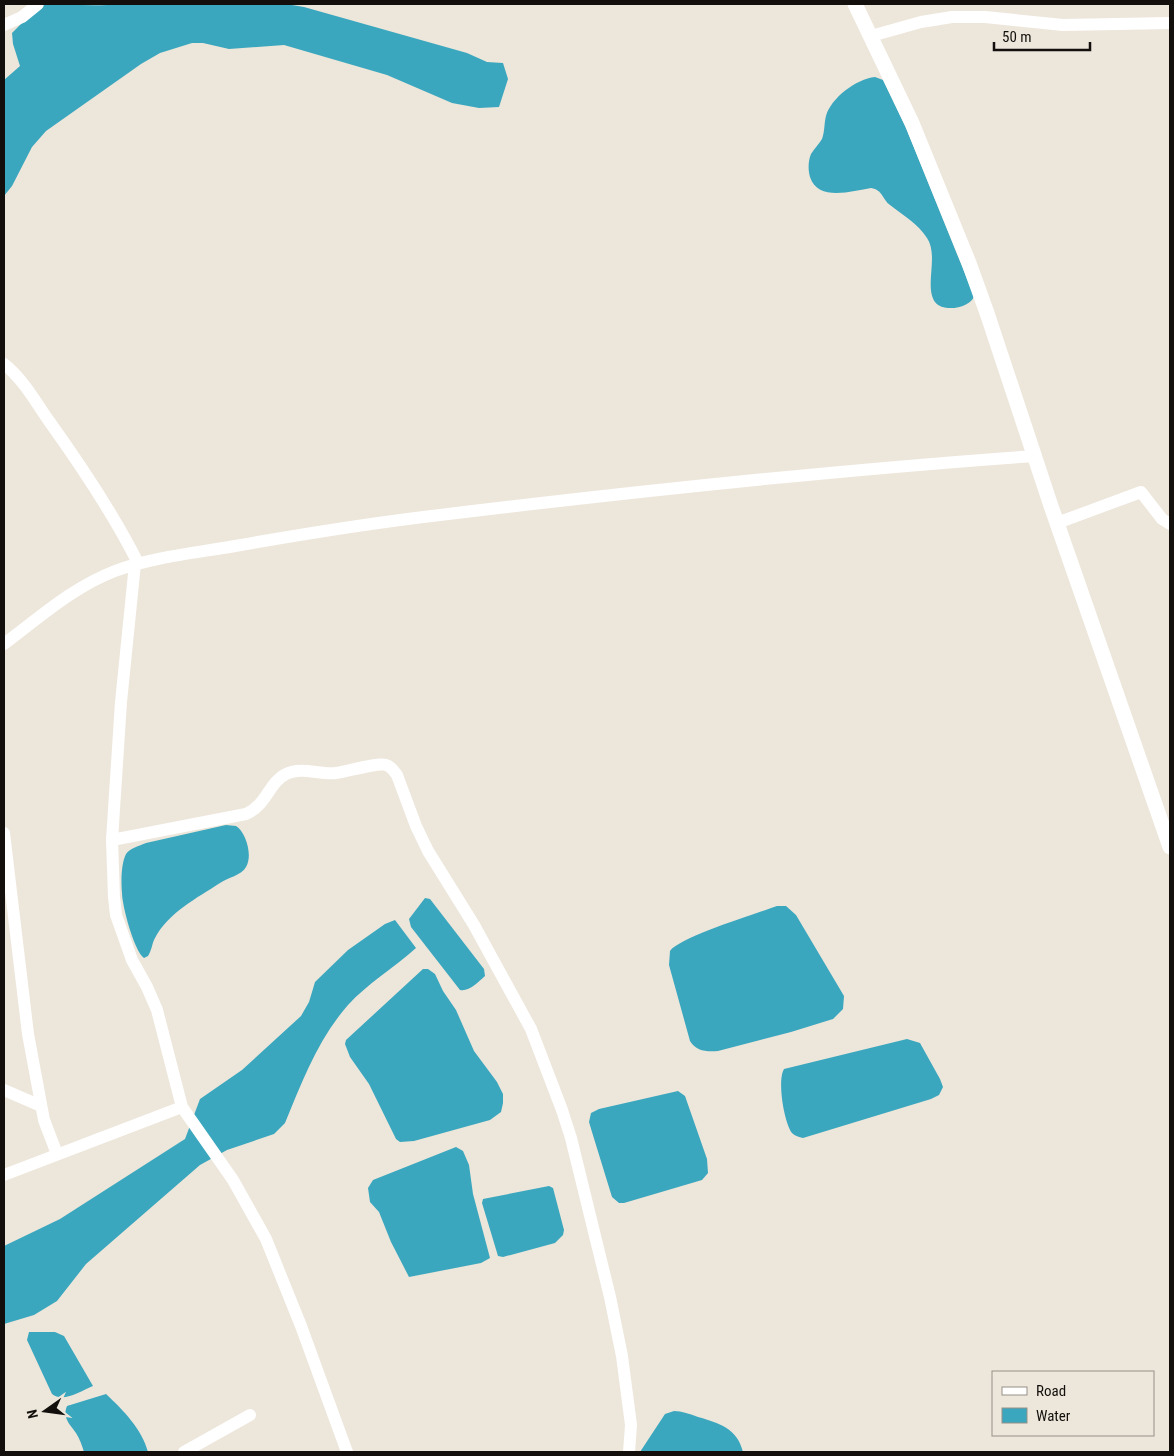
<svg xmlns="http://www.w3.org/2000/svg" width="1174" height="1456" font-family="'Roboto Condensed',sans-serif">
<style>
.water{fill:#3aa7be}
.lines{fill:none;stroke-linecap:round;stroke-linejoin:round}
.minor{stroke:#fff;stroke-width:12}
.tertiary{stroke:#fff;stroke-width:15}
</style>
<rect width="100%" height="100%" fill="#ede6db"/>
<path class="water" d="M46 4C70 4 95 7 119 4H286L304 7 467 53 487 62 503 63 508 79 499 107 479 108 452 103 387 75 284 45 229 49 203 43H192L160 53 141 64 46 131 32 147 12 186 4 196V80L20 66 13 44 12 33 38 7Z
M875 77 883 80 906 128 974 296C971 308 943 313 935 302 924 286 939 256 927 238 918 224 903 215 890 205 882 199 883 190 871 188 852 191 818 202 810 177 808 170 808 161 811 154 814 149 819 144 822 139 825 131 824 123 826 116 831 98 856 79 875 77Z
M226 825 236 826C246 832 253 856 246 867 242 875 227 878 220 883 197 898 168 913 155 938 152 943 152 950 148 956L144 958C134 951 122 905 122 893 121 882 121 864 126 854 130 848 139 846 146 843Z
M425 898 430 899 484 969 485 976C478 982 469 992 460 990L411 927 409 919Z
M777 906H786L796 915 844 996 843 1009 833 1019 791 1032 718 1051C706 1052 696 1051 690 1041L669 965 670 951C680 937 756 914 777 906Z
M395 920 416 948C394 968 368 983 348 1005 318 1039 302 1082 285 1123L274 1134 227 1150 200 1165 86 1264 57 1301 34 1315 4 1324V1246L60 1219 185 1139 200 1099 242 1070 301 1016 309 1002 315 982 348 950 385 924Z
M423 969H428L435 974 443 991 456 1010 474 1051 497 1082 503 1094V1103L501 1112 490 1120 414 1141 400 1142 396 1139 369 1084 350 1057 345 1044 346 1040Z
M907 1039 920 1043 940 1079 943 1087 939 1095 931 1099 803 1138C799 1137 795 1136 792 1133 784 1122 777 1081 784 1069Z
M678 1091 685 1096 707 1159 708 1173 702 1180 624 1203H619L612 1197 592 1132 589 1122 591 1113 599 1109Z
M456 1147 463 1151 469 1165 473 1194 490 1258 481 1263 409 1277 391 1242 379 1212 370 1202 368 1188 373 1180Z
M549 1186 553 1188 564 1230 563 1235 555 1243 503 1257 498 1256 482 1203 483 1199Z
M29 1332H55L64 1336 93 1386C81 1391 63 1403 52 1394L27 1340Z
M106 1394C123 1410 142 1429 148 1452H84C82 1446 80 1439 76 1433 70 1424 62 1418 67 1406Z
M674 1411C682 1411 690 1414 698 1417 719 1423 737 1428 743 1452H640L665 1414Z"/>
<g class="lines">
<path class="minor" d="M4 25 22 17 38 4
M871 36 921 22 952 17H985L1063 25 1170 23
M4 364C23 379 35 401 49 421 82 467 113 513 138 563
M1057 523 1141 492 1162 519 1170 524
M135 564 121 702 112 840 114 897 116 915 132 960 147 987 157 1010 182 1107 233 1180 266 1239 301 1326 347 1452
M4 644C39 618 73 587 115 571 153 557 195 553 235 546 303 534 371 523 440 515 638 491 836 470 1034 456
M4 833 28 1034 44 1120 57 1154
M112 840 246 814C267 805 269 782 286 774 302 766 319 775 336 773 346 772 378 762 386 765 391 766 394 771 397 775L416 826 428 851 474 925 531 1029 562 1110 571 1138 610 1297 622 1356 631 1425 629 1452
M4 1090 41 1106
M4 1175 182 1107
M184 1452 250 1415"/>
<path class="tertiary" d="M855 4 912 123 969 263 987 313 1051 506 1170 847"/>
</g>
<rect width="1174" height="1456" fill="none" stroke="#120f0c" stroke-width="10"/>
<rect x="992" y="1371" width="162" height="65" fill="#ede6db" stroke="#959088"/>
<rect x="1002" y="1387" width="25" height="8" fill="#ffffff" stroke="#959088"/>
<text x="1036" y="1396" font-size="15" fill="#120f0c">Road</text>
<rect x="1002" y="1408" width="25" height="15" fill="#3aa7be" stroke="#959088"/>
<text x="1036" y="1421" font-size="15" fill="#120f0c">Water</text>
<g transform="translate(45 1411) rotate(256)" stroke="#ede6db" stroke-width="4" paint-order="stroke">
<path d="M0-4L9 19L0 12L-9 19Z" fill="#120f0c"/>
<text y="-8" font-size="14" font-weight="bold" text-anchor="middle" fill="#120f0c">N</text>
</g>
<path d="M994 42v8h96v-8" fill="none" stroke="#120f0c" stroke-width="2.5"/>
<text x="1002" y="42" font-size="15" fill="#120f0c" stroke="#ede6db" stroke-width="4" paint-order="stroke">50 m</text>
</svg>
